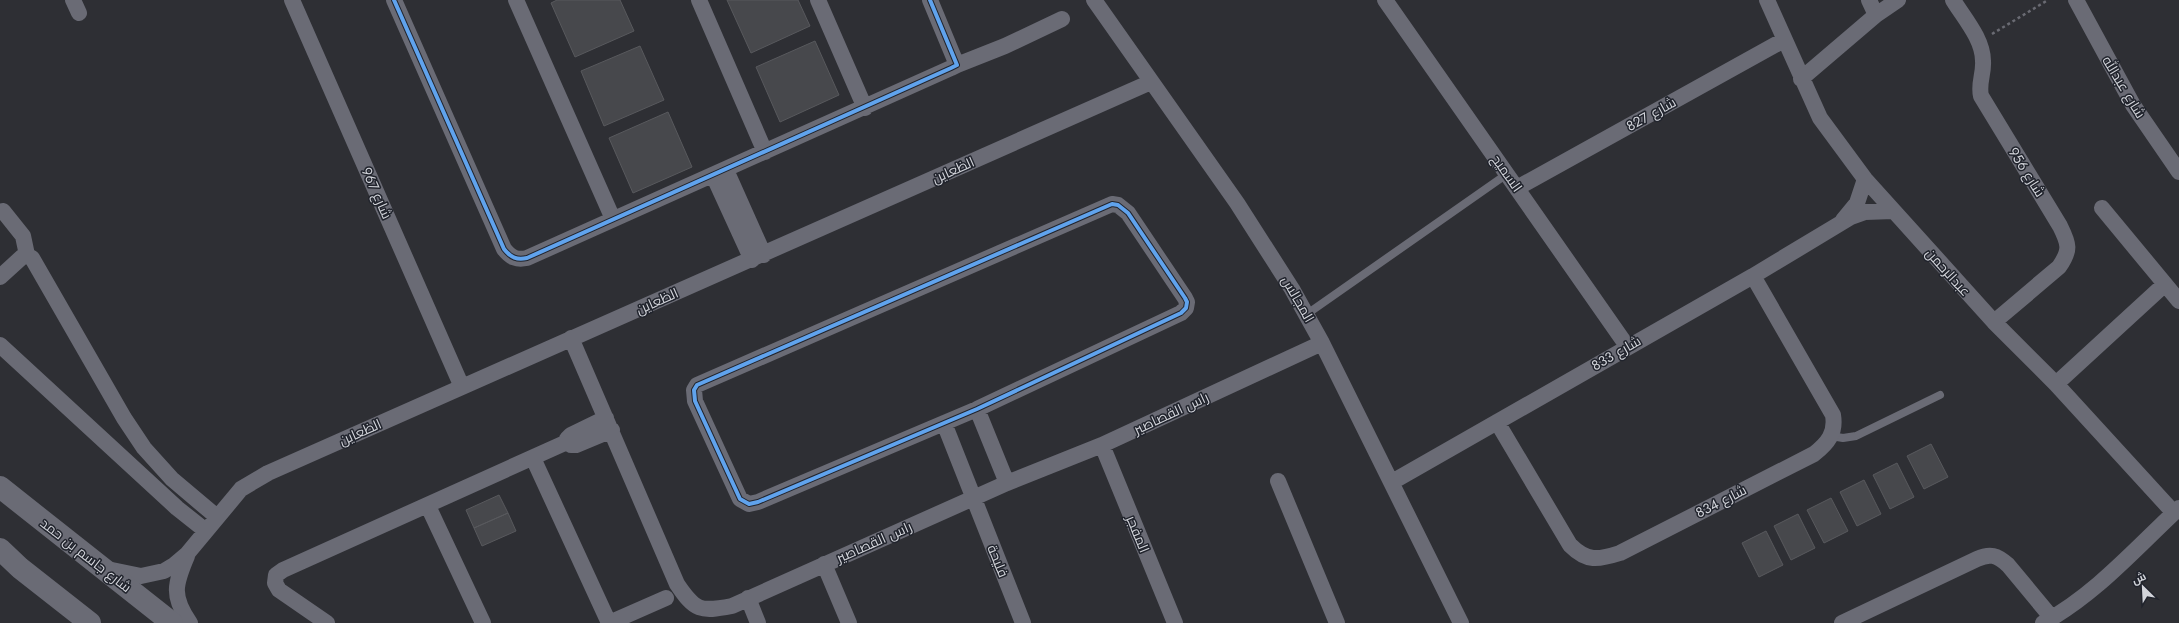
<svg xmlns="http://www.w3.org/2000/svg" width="2179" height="623" font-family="Jost,Cairo,sans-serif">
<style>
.building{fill:#47484c;stroke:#58595d}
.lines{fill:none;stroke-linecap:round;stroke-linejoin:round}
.path{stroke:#6a6b73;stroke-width:2.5;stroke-dasharray:3 3;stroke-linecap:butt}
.lane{stroke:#6a6b75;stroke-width:8}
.street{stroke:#6a6b75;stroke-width:16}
.primary{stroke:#6a6b75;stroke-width:22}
.cycleway-casing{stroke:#21242d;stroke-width:6}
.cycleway{stroke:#60a3ed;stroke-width:4}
.labels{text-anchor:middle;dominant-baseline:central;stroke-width:3;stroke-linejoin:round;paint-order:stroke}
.street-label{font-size:14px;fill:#d2d4da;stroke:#21242d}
</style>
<rect width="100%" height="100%" fill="#2e2f34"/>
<path class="building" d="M557 0H620L634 31 575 57 551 3Z
M727 0H798L810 26 751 53Z
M815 41 839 95 780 122 756 67Z
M640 46 664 100 604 126 581 71Z
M668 112 692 167 633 193 609 138Z
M1931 444 1948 477 1924 489 1907 456Z
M1897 463 1914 497 1890 509 1873 475Z
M1864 480 1881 514 1857 526 1840 492Z
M499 495 508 513 474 528 466 510Z
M1831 498 1848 531 1824 543 1807 510Z
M508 513 516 531 482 546 474 528Z
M1798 514 1815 548 1791 560 1774 526Z
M1766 531 1783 565 1759 577 1742 543Z"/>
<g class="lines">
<path class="path" d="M1992 34 2048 0"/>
<path class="lane" d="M1307 314 1507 174
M1831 436 1843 438 1856 436 1940 395"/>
<path class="street" d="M73 0 79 13
M292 0 462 387
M394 0 504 249C511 258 517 260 527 258L951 68 957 65 930 0
M516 0 613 219
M699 0 765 152
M818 0 865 108
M1094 0 1237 203 1292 289 1322 343 1461 623
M1385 0 1627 346
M1767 0 1820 118 1865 179 1994 322 2056 384 2174 513
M1869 0 1876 15
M1953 0C1964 18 1983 39 1983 61 1984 74 1978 83 1981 96L2060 226C2069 244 2071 250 2059 267L1994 322
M2076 0 2133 105 2179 172
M957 65 1005 46 1062 19
M1801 79 1876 15 1898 0
M726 170 764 255
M713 175 752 260
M1517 188 1784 40
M1112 204 1118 205 1128 213 1185 298 1187 302 1186 308 1181 313 977 409 758 502 749 504 740 499 695 401 694 390 697 385Z
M2102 208 2179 301
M3 211 23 236 27 255
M1843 220 1857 203 1865 179
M0 277 22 257 27 255 32 258 124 418 144 448 172 479 217 517
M571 338 677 584C695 611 700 612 732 606L1007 483 1102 445 1322 343
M0 345 177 508 206 531
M2056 384 2165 284
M977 409 1007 483
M1497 422 1570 545C1587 562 1598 560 1620 553L1814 454C1828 443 1836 433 1833 415L1753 276
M944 423 1023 623
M567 442 571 445H576L612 430
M567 442V439L571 435 606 418
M1102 445 1175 623
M533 458 609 623 666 598
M1278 481 1337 623
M1392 482 1753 276 1851 217 1865 212 1893 211
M428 506 483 623
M187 556C175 584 171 596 190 623
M824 564 849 623
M107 569 141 576 164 571 174 565 187 554 241 489 268 473 1151 82
M748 598 758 623
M327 623 279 590 275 583 276 575 283 570 567 442
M1842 623 1977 559C1990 553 1997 555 2008 565L2052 618
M2043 623C2095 595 2136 548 2179 508"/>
<path class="primary" d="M0 487 172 623
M0 549 20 568 90 623"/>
<defs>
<path id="cycleway" d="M394 0 504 249C511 258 517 260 527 258L951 68 957 65 930 0
M1112 204 1118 205 1128 213 1185 298 1187 302 1186 308 1181 313 977 409 758 502 749 504 740 499 695 401 694 390 697 385Z"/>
</defs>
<use href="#cycleway" class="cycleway-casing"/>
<use href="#cycleway" class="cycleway"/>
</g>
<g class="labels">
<g class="street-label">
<text transform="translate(2124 87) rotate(59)">شارع عبدالله</text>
<text transform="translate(1651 114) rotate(-29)">شارع 827</text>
<text transform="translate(953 170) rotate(-24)">الظعاين</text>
<text transform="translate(2027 172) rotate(58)">شارع 956</text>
<text transform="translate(1507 173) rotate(55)">السميح</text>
<text transform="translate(377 193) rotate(66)">شارع 967</text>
<text transform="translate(1948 272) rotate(48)">عبدالرحمن</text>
<text transform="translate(1298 299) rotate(60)">المجالس</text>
<text transform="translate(657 301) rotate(-24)">الظعاين</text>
<text transform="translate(1616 353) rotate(-30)">شارع 833</text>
<text transform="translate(1171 413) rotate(-25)">راس القصاصير</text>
<text transform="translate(360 432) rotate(-24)">الظعاين</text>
<text transform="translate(1721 501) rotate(-27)">شارع 834</text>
<text transform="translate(1138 534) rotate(68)">المفجر</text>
<text transform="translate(874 542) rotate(-24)">راس القصاصير</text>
<text transform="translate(86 555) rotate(38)">شارع جاسم بن حمد</text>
<text transform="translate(998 561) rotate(68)">فليحة</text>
</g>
</g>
<g transform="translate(2143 587) rotate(336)" stroke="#21242d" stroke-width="3" paint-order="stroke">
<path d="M0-3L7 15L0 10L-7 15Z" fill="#d2d4da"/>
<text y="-6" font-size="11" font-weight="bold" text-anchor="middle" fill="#d2d4da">ش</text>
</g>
</svg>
